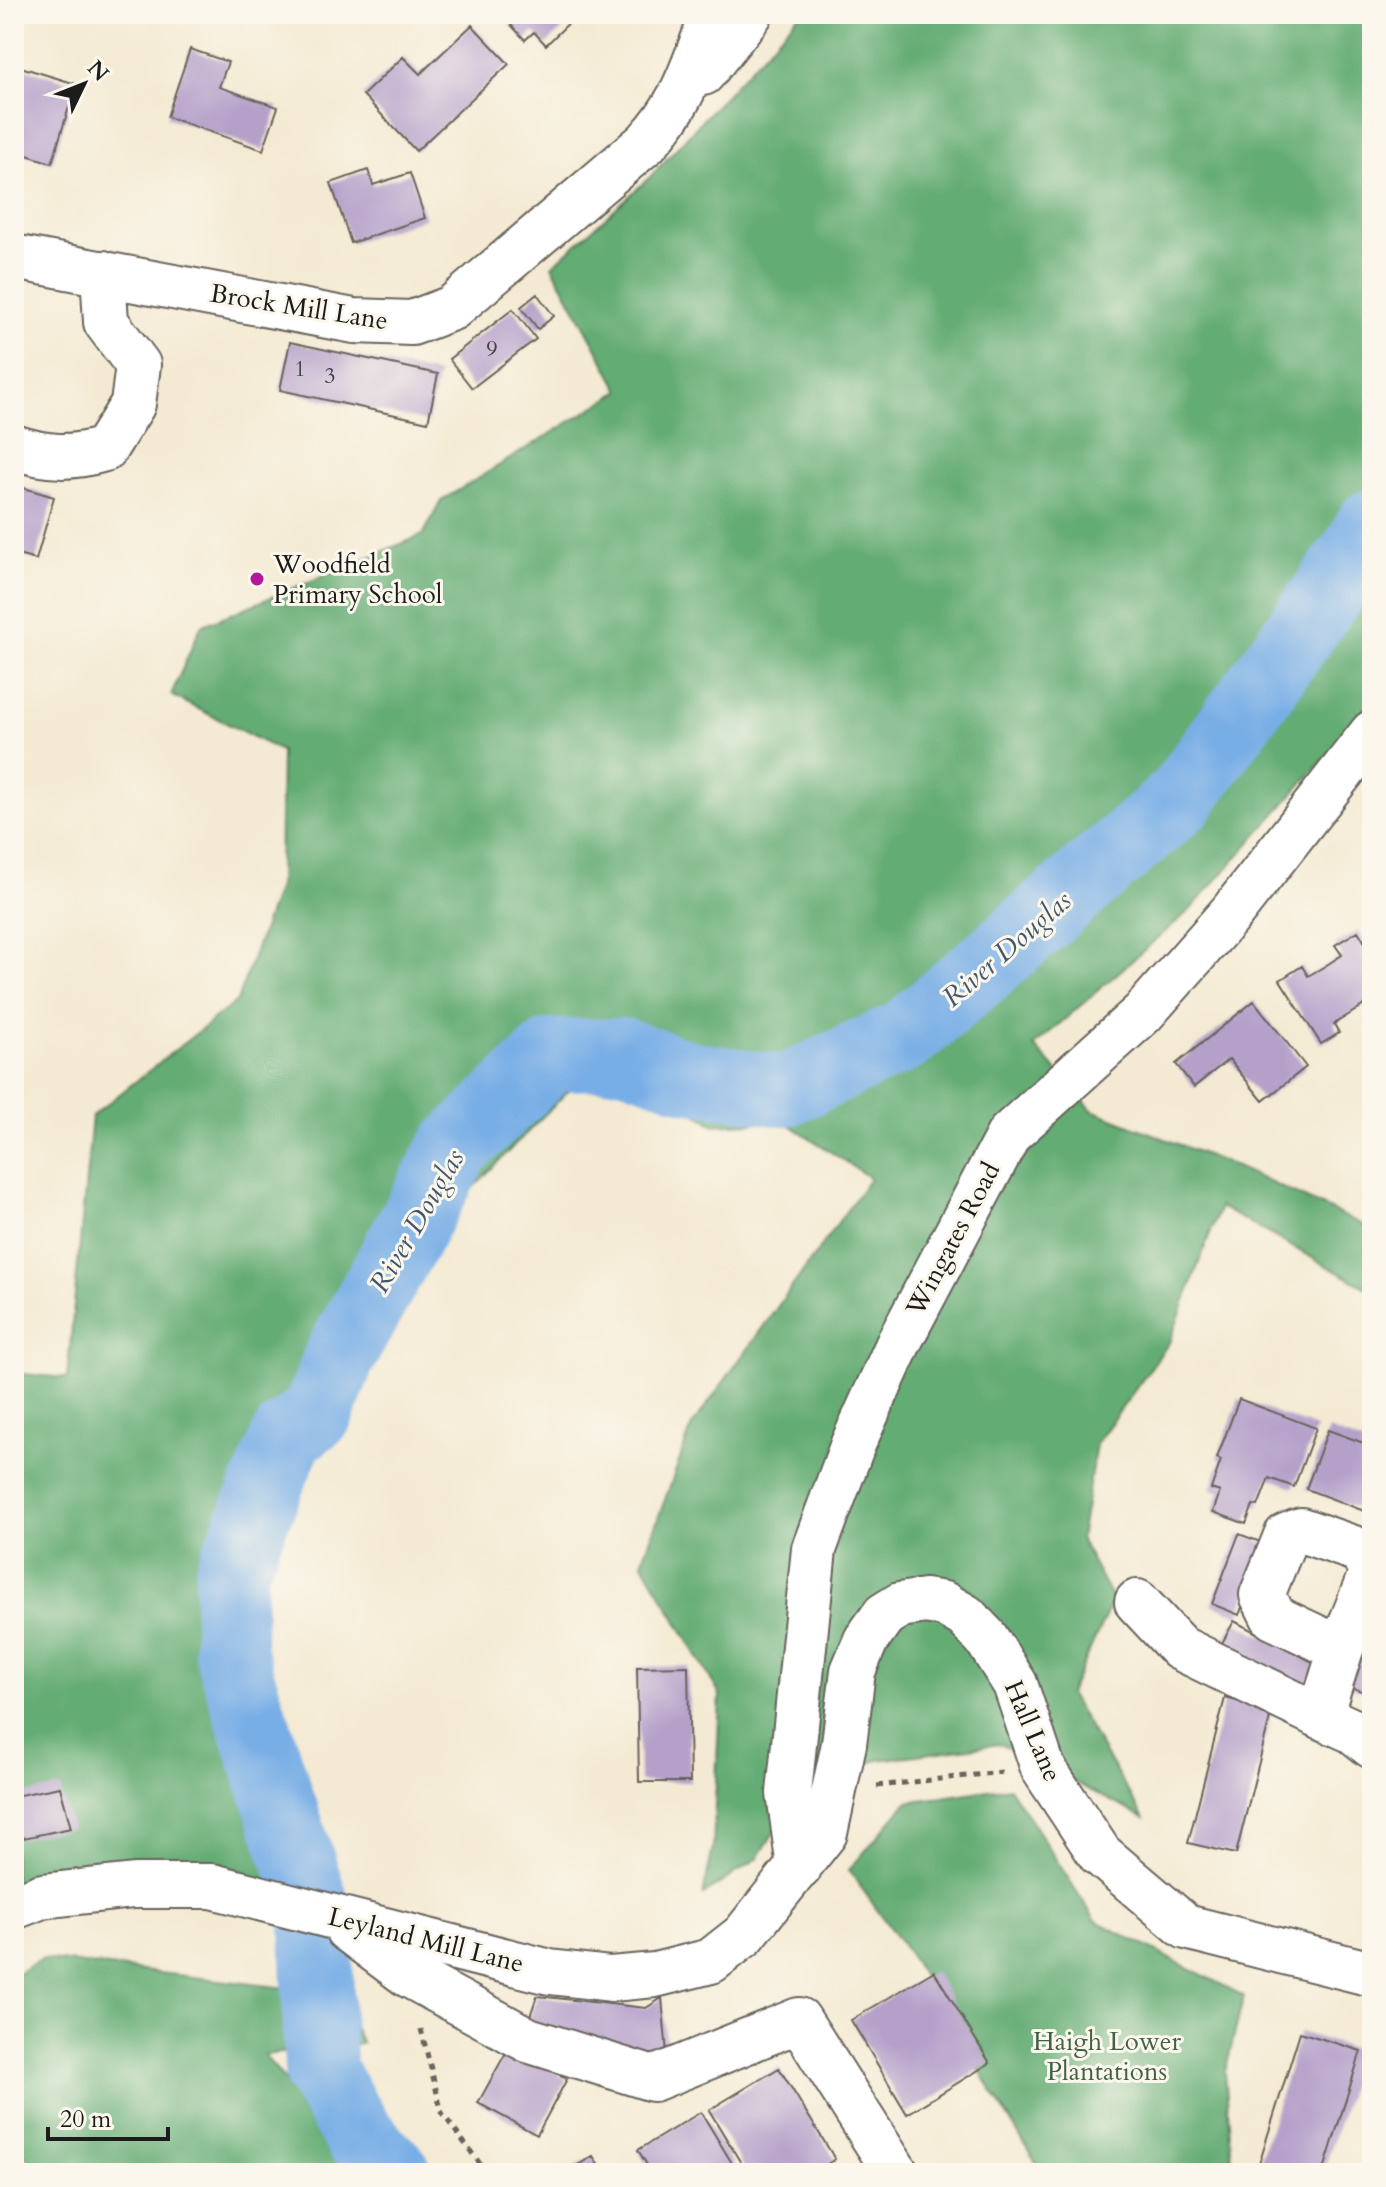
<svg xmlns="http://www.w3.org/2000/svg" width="1386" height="2187" font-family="Cardo,serif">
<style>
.forest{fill:#63ac73;stroke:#406448;stroke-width:2}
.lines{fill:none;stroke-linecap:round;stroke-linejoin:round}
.river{stroke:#78aee6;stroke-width:72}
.building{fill:#b5a0ca}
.minor-casing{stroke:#68645c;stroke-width:48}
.path{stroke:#68645c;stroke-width:5;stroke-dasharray:6 6;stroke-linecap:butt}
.minor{stroke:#fff;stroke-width:44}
.poi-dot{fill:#b5179e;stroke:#fbf7ec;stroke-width:3}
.labels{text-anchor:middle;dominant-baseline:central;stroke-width:6;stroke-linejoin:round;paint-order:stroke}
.number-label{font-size:22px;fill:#423d48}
.street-label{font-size:26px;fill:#1c1c1c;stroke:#fbf7ec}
.poi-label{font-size:26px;fill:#1c1c1c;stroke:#fbf7ec;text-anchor:start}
.park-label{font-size:26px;fill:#426046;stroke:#fbf7ec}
.water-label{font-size:28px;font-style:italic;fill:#41566d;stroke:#fbf7ec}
</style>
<rect width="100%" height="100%" fill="#fbf7ec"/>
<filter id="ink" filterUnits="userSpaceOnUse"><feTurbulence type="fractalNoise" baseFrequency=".0125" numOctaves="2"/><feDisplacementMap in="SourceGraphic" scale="16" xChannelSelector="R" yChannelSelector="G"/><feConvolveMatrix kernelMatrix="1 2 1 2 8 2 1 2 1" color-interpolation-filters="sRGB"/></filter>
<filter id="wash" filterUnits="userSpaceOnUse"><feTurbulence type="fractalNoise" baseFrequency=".006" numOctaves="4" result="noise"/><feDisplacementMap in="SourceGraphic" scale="32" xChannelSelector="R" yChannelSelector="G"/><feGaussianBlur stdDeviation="1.8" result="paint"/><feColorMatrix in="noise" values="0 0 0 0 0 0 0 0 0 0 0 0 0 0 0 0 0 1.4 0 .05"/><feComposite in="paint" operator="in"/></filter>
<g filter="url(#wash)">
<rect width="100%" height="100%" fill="#f4ead3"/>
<path class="forest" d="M800 14H1372V700L1343 738 1190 910 1034 1046 1092 1110 1236 1167 1372 1229V1291L1220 1207 1170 1341 1096 1444 1080 1539 1113 1600 1069 1694 1144 1818 1000 1744 879 1760 806 1781 758 1858 703 1895 713 1848 720 1695 642 1562 692 1426 870 1178 784 1121 714 1125 606 1052 394 1268 260 1570 255 1608 277 1891 14 1892V1373L67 1378 92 1116 237 1001 279 884 281 751 171 695 201 626 423 535 441 501 620 391 552 266 650 177Z
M1009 1787 1096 1921 1244 1996 1225 2072 1233 2173H1042L914 1962 849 1870 907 1802Z
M42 1959 338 1994 362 2043 264 2055 359 2173H41L20 2150 14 2157V1975Z"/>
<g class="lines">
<path class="river" d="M396 2173 359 2135 320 2071 316 1913 230 1652 231 1572 288 1436 318 1413 339 1358 455 1148 552 1055 624 1054 690 1077 784 1091 905 1036 1180 799 1358 551 1372 525"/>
</g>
<g id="blocks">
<path class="building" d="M501 14H578L546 45 534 32 525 40Z
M472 25 509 64 416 151 363 95 403 57 420 74Z
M190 49 228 62 219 87 278 107 263 150 167 117Z
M14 65 76 84 52 163 14 151Z
M368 170 373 185 410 173 425 218 351 243 331 183Z
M537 294 554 316 538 329 521 307Z
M513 309 536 339 472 388 449 359Z
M290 342 438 374 428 422 280 390Z
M14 485 54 497 36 560 14 554Z
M1358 931 1372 954V1000L1334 1024 1339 1033 1321 1044 1280 980 1302 966 1308 976 1325 966 1342 955 1335 945Z
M1254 1001 1306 1067 1263 1101 1229 1059 1194 1087 1176 1064Z
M1239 1399 1316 1428 1294 1487 1269 1478 1258 1506 1253 1505 1246 1524 1213 1512 1220 1492 1211 1489 1221 1460 1217 1458Z
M1328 1430 1372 1446V1514L1306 1489Z
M1239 1534 1266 1544 1239 1615 1212 1604Z
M1234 1621 1326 1669 1313 1693 1221 1645Z
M1372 1623V1695L1348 1686Z
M688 1666 690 1782H639L637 1667Z
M1225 1698 1272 1710 1236 1854 1188 1843Z
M60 1787 71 1828 14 1840V1796Z
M934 1971 990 2063 907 2114 851 2020Z
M537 1996 646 2008 662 1998 667 2054H604L529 2019Z
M1300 2032 1361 2051 1323 2173H1256Z
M509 2047 567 2079 537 2135 478 2103Z
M779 2068 835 2159 812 2173H747L709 2110Z
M701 2112 738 2173H652L638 2150Z
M593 2156 603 2173H565Z"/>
</g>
</g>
<g filter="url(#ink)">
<use href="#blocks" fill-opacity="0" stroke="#68645c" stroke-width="2"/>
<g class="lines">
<defs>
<path id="minor" d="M703 73 750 14
M14 257 354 321 412 323 452 308 646 143C686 100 692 67 713 14
M14 447C47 458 71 459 105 449L133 404 138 365 106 322 103 273
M1372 1571 1341 1649 1320 1716 1353 1731 1372 1746
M1137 1602 1180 1648 1320 1716
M1341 1649 1273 1617 1262 1595 1286 1536 1301 1530 1359 1550 1372 1569
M799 1868 789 1793 814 1549 853 1444 899 1342 1009 1134 1143 1013 1232 912 1372 733
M14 1907 42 1896 134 1886H212L550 1972 611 1979 655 1975 711 1961 744 1935 825 1833 844 1744 853 1671 866 1640 884 1615 900 1605 925 1601 944 1604 965 1616 986 1638 1015 1684 1043 1768 1100 1854 1186 1927 1372 1974
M347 1929 407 1974 528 2040 653 2079 799 2020 896 2173"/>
</defs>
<use href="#minor" class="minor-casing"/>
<path class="path" d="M877 1786 1002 1772
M421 2029 442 2113 487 2173"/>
<use href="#minor" class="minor"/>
</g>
</g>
<circle class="poi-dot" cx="257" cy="579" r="8"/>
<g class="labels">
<g class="number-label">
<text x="492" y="349">9</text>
<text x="300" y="369">1</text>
<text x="330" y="376">3</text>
</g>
<g class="street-label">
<text transform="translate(299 307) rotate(9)">Brock Mill Lane</text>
<text transform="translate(953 1239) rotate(-62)">Wingates Road</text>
<text transform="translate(1033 1731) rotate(67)">Hall Lane</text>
<text transform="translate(426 1940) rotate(14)">Leyland Mill Lane</text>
</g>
<g class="poi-label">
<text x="273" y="564">Woodfield<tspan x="273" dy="30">Primary School</tspan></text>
</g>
<g class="park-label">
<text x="1107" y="2041">Haigh Lower<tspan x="1107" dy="30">Plantations</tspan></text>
</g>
<g class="water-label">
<text transform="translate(1007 949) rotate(-41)">River Douglas</text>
<text transform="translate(417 1221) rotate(-60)">River Douglas</text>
</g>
</g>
<rect width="1386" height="2187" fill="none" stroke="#fbf7ec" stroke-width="48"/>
<g transform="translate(84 84) rotate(47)" stroke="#fbf7ec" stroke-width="6" paint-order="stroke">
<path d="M0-6L14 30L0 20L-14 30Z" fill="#1c1c1c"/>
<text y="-12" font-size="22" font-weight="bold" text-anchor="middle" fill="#1c1c1c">N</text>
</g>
<path d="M48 2127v12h120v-12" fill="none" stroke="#1c1c1c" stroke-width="4"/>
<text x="60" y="2127" font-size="24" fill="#1c1c1c" stroke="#fbf7ec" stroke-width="6" paint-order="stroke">20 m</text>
</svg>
